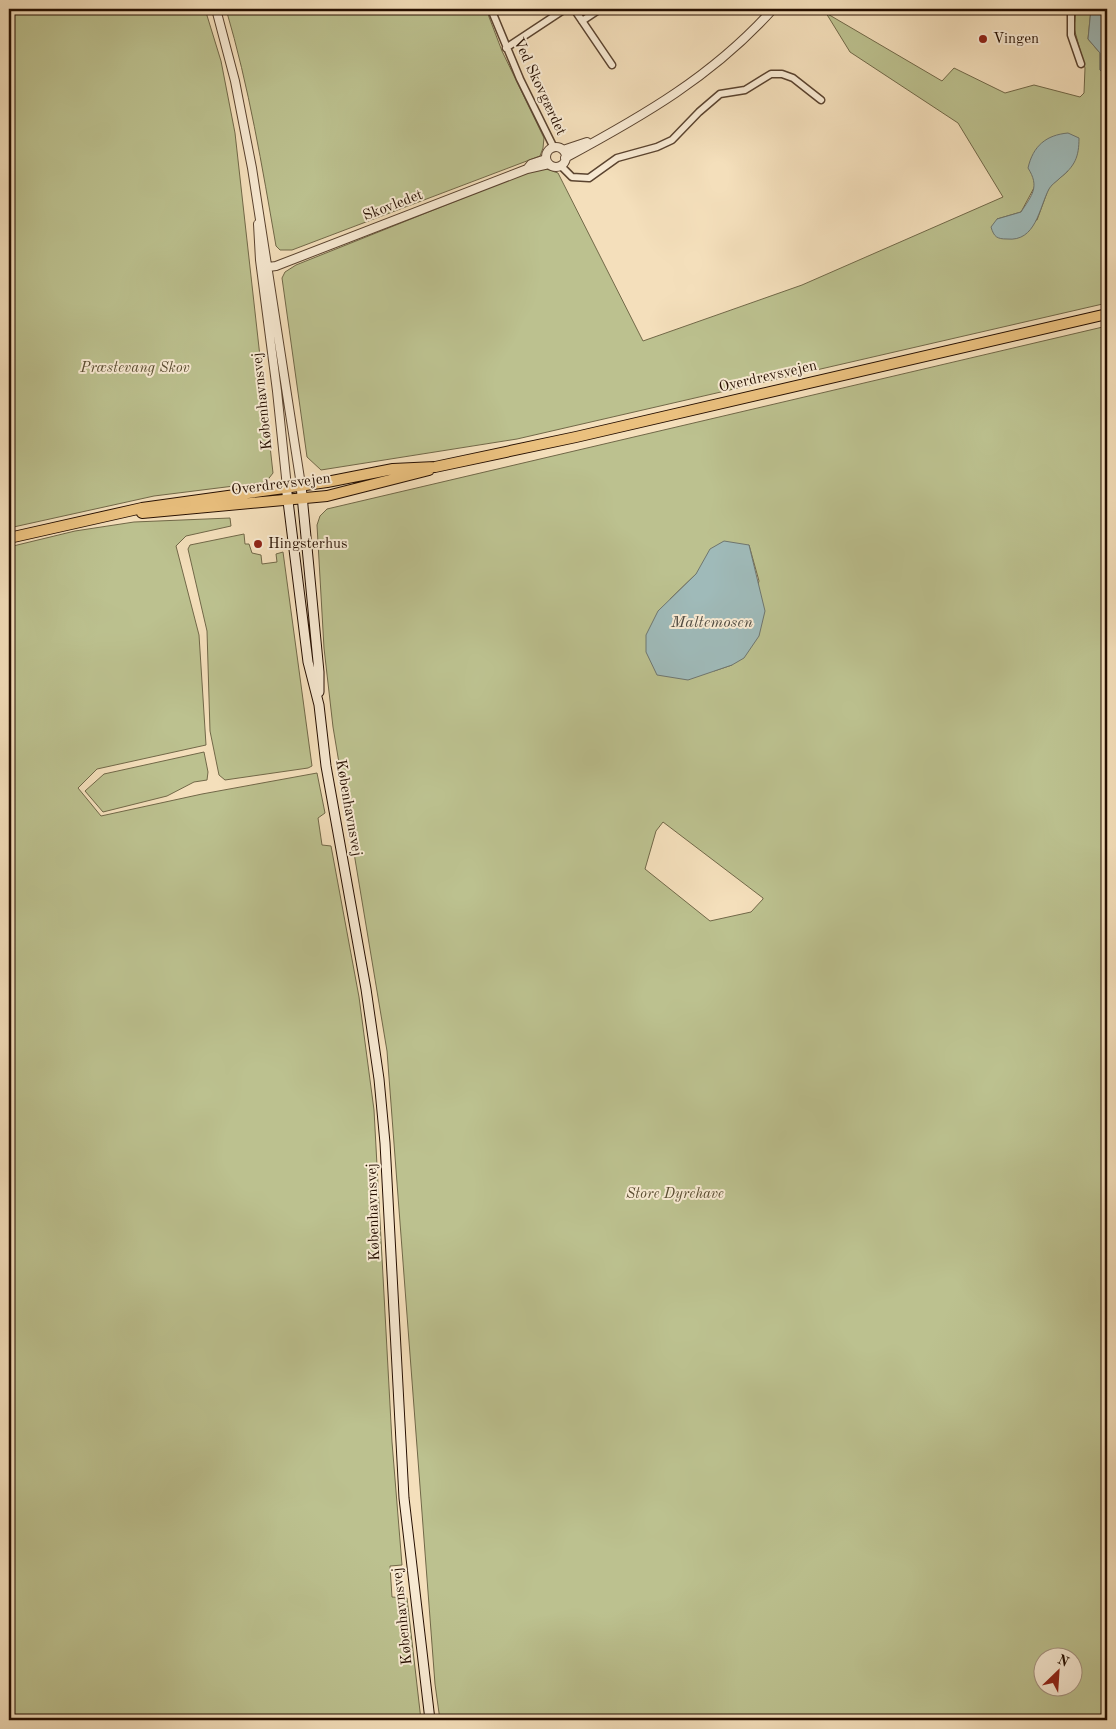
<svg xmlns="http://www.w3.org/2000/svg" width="1116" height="1729" font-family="'Old Standard TT',serif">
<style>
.green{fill:#bcc18f;stroke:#716848;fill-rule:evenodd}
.water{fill:#9fbab9;stroke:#6f766f}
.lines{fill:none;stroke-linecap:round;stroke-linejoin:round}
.minor-casing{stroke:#5a432f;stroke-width:9}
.tertiary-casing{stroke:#5a432f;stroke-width:10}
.secondary-casing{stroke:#260f00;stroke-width:11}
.primary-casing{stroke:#260f00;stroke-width:12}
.minor{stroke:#f8ead3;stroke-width:6}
.tertiary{stroke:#f8ead3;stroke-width:8}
.secondary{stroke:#f8ead3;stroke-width:9}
.primary{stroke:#eac07e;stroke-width:10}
.poi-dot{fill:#8f2418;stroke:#f8ead3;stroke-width:2}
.labels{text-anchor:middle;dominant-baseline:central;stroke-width:4;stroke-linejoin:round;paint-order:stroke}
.poi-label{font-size:15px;fill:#260f00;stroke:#f8ead3;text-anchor:start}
.street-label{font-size:15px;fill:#260f00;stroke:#f8ead3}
.park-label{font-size:15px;font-style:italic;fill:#5a4d32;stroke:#f8ead3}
.water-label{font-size:16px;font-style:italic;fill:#504b41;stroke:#f8ead3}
</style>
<rect width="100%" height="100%" fill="#f4dfbb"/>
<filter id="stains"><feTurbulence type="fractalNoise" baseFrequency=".004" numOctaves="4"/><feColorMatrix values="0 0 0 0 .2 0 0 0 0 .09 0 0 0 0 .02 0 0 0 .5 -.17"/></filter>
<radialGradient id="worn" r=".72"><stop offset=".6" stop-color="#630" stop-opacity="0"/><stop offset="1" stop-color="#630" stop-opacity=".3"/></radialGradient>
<path class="green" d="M9 9H205L221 61 235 133 273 473 266 482 154 496 9 528Z
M226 9H486L502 51 544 138 543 148 540 156 292 250H280L276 246C262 166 249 87 226 9Z
M1076 9H1091L1088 39 1100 53V70L1107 76V303L517 439 321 470 307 457 282 278 285 272 296 265 531 171 546 169 558 173 643 341 802 285 1003 197 958 123 850 52 826 13 942 81 954 68 1005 93 1034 85 1080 97 1084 93 1085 68 1074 28ZM1068 171 1049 187 1037 220 997 219 1021 212 1035 186 1034 178Z
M1107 326V1720H440L435 1684 387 1051 333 727 324 648 317 525 320 516 327 509ZM749 545 759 581 732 665 714 671 670 599 696 574ZM663 822 763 898V899L751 912 710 921 645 869 656 831ZM1044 1656H1074V1686H1044Z
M230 518 231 526 186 536 176 546 199 635 206 745 97 769 78 788 101 816 202 794 317 773 325 813 318 818 322 845 331 846 359 997 374 1110 392 1442 402 1565 390 1566 392 1597 407 1598 421 1720H9V547L75 531 134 522Z
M244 534 245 544H249L252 553 261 555 262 564 277 562 276 554 283 552 312 766 308 768 225 780 219 775 210 731 207 631 188 549 190 545Z
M204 752 208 772 207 780 194 782 167 796 103 812 85 791 104 774Z"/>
<path class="water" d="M1091 9H1107L1106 76 1100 70V53L1088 39Z
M1068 133 1079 138C1079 157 1075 166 1060 178 1056 182 1051 185 1049 189 1039 208 1036 242 1007 239 997 239 994 237 991 227L997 219 1021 212C1032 195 1040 187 1028 168 1033 146 1046 135 1068 133Z
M724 541 749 545 765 611 759 636 744 658 732 665 688 680 657 675 646 652V635L658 611 696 574 710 549Z"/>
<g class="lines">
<defs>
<path id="minor" d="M491 9 520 79 554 148
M574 9 612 65
M1071 9V35L1081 64
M582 21 600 9
M506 48 565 9
M561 166 572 177 589 178 617 158 657 147 672 140 699 112 720 94 745 90 771 74H782L793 78 821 100"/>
<path id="tertiary" d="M216 9 235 81 252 168 301 485
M546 157a10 10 0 1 1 20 0a10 10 0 1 1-20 0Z
M563 150 587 142
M565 158C643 116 713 76 773 9
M527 169 531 164 546 159
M258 224 260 260 277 391 287 487
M261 268 276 266 527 169 549 164"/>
<path id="secondary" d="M301 485 319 672V692
M287 493 308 662 319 705 326 766 366 989 379 1079 385 1143 404 1498 430 1720"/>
<path id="primary" d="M142 513 327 496 429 470
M9 538 142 508 327 482 393 469 435 467 576 437 1107 314"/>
</defs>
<use href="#minor" class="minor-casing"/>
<use href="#tertiary" class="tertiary-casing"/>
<use href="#secondary" class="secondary-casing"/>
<use href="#primary" class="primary-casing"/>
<use href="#minor" class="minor"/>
<use href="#tertiary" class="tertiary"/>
<use href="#secondary" class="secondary"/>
<use href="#primary" class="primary"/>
</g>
<g class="poi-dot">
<circle cx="983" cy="39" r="5"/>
<circle cx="258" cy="544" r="5"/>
</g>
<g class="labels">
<g class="poi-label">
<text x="993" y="39">Vingen</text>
<text x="268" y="544">Hingsterhus</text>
</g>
<g class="street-label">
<text transform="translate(539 87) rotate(65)">Ved Skovgærdet</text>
<text transform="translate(393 206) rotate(-21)">Skovledet</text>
<text transform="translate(768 377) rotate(-13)">Overdrevsvejen</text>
<text transform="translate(263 401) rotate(-96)">Københavnsvej</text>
<text transform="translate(281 485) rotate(-7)">Overdrevsvejen</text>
<text transform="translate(348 808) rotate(80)">Københavnsvej</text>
<text transform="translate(374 1212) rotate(-92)">Københavnsvej</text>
<text transform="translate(403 1616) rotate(-96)">Københavnsvej</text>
</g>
<g class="park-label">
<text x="135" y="368">Præstevang Skov</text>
<text x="675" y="1194">Store Dyrehave</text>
</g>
<g class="water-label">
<text x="712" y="623">Maltemosen</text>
</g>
</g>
<rect width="1116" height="1729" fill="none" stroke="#f4dfbb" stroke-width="30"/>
<rect x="10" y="10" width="1096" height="1709" fill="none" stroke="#260f00" stroke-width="2.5"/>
<rect x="15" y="15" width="1086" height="1699" fill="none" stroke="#260f00"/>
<g transform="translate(1058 1672) rotate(25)"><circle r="24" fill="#f8ead3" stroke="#a4927f"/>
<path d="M0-4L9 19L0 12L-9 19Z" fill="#8f2418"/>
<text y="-8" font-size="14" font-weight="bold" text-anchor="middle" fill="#260f00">N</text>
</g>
<rect width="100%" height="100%" filter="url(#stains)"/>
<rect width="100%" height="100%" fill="url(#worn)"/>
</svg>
